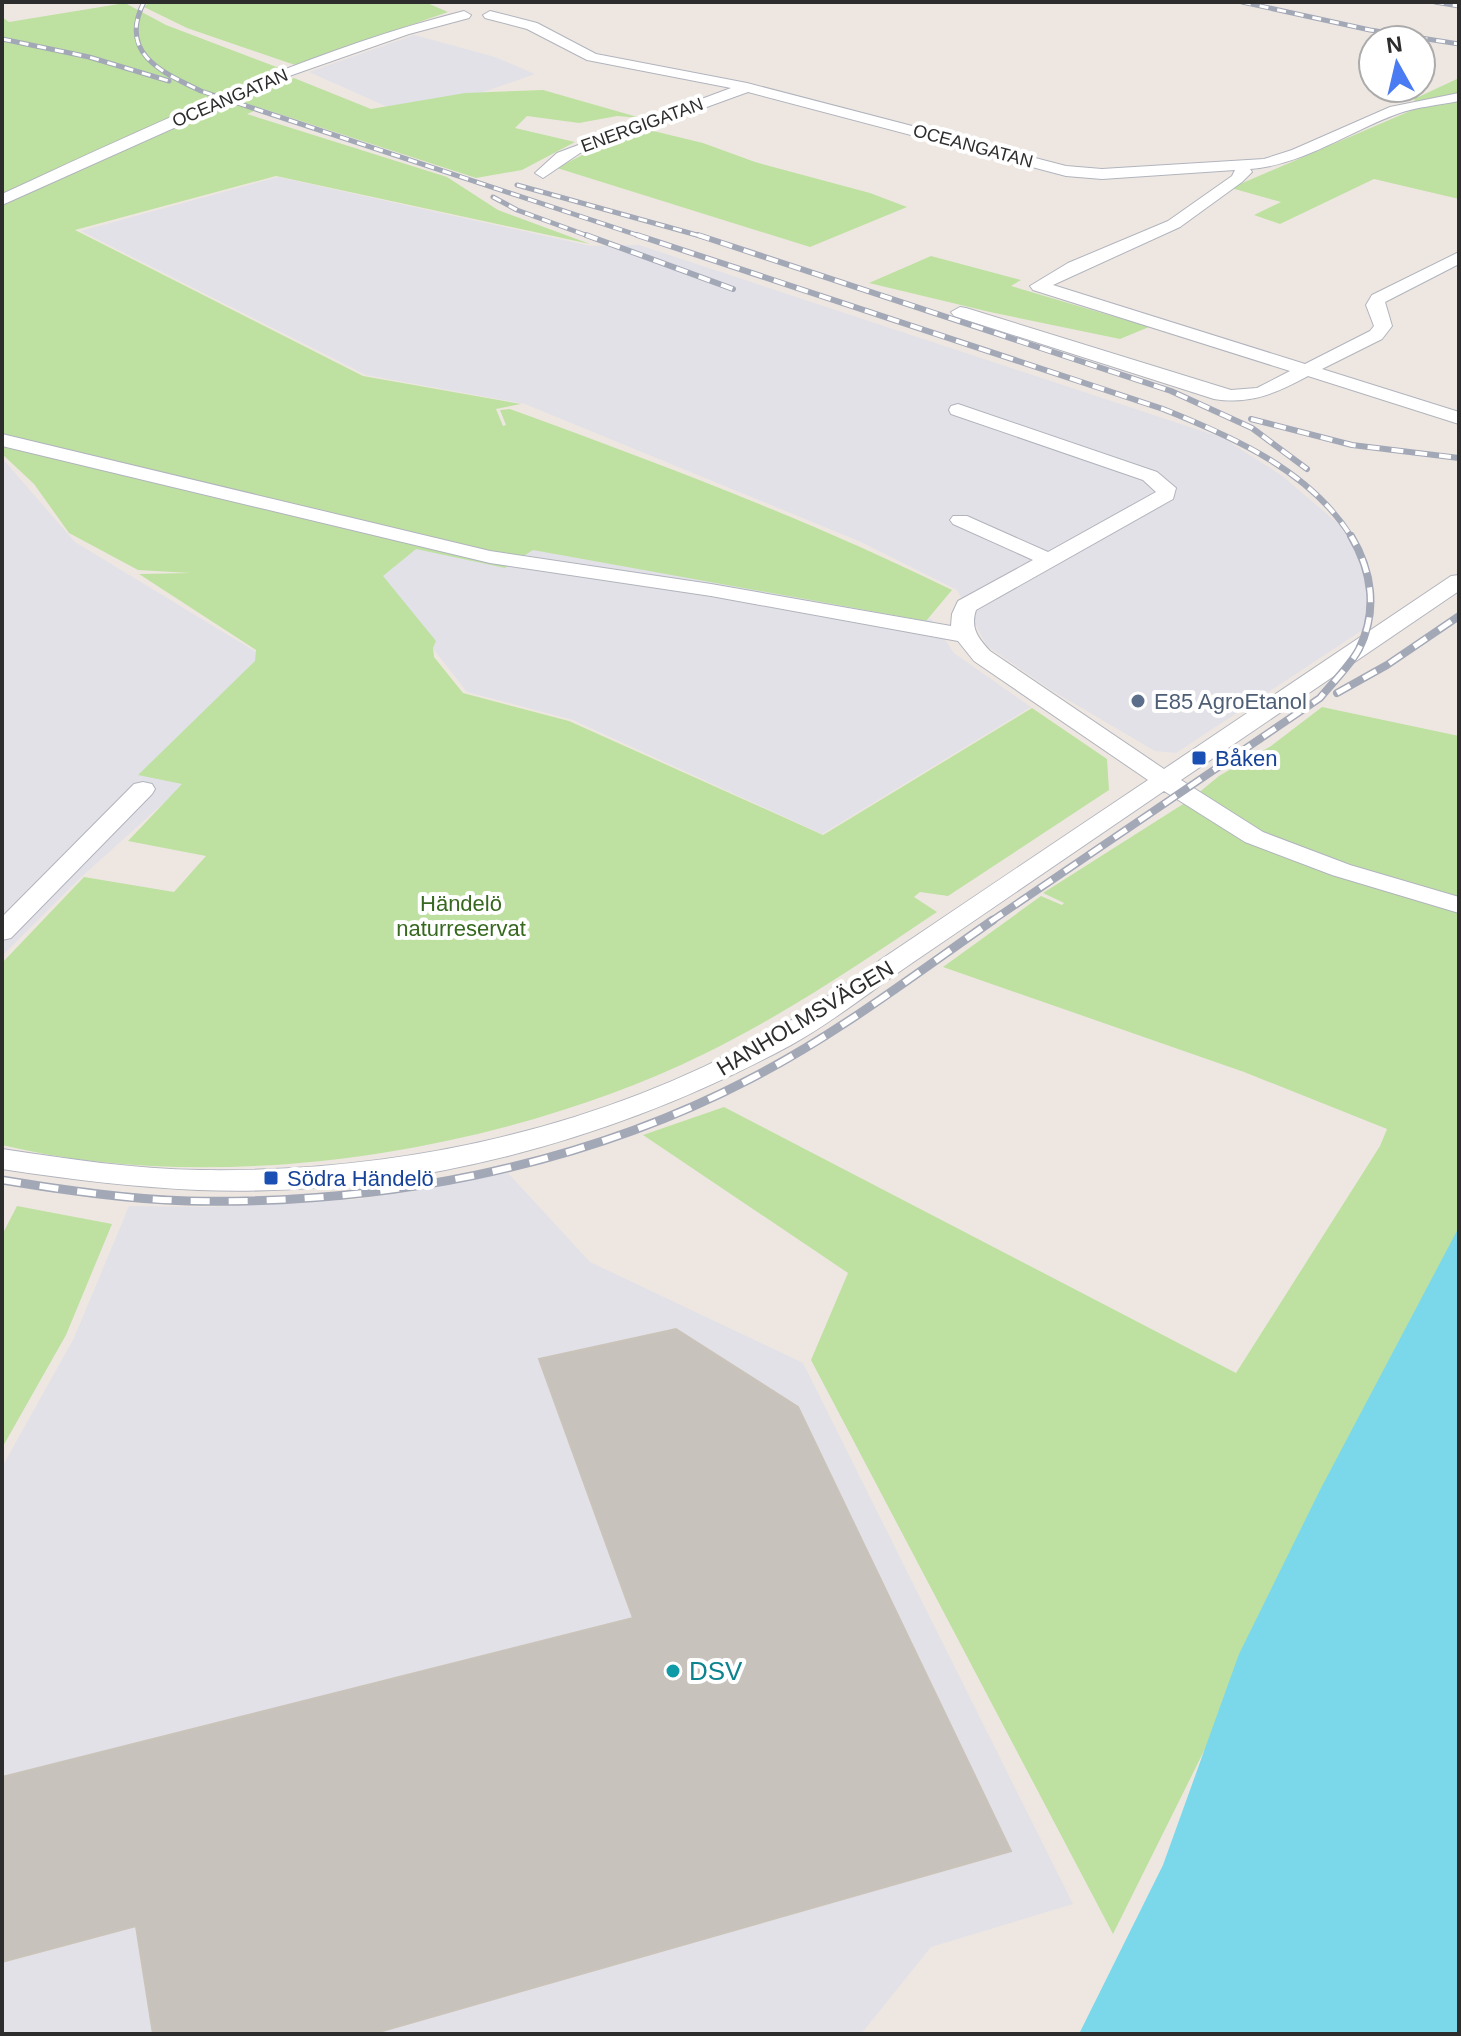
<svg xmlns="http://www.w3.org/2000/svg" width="1461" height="2036" font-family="Helvetica,sans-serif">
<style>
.industrial{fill:#e2e1e7}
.green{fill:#bee1a1}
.water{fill:#7ad8ea}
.building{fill:#c7c2bc;stroke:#cac3ba;stroke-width:2}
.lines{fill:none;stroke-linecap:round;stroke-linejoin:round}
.minor-casing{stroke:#b1b4bd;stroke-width:2}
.minor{fill:#fff;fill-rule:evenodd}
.rail-far3-casing{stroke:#a3a8b7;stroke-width:5}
.rail-far2-casing{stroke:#a3a8b7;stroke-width:6}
.rail-far1-casing{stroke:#a3a8b7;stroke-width:8}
.rail-casing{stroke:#a3a8b7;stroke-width:9}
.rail-far3{stroke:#fff;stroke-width:3;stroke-dasharray:9;stroke-linecap:butt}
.rail-far2{stroke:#fff;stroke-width:4;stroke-dasharray:12;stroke-linecap:butt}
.rail-far1{stroke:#fff;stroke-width:5;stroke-dasharray:15;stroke-linecap:butt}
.rail{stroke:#fff;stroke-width:6;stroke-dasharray:19;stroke-linecap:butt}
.service-dot{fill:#5c6f8a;stroke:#fff;stroke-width:3}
.transit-dot{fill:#1a4fb4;stroke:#fff;stroke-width:3}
.culture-dot{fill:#0f9aa8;stroke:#fff;stroke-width:3}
.labels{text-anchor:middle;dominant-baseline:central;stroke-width:8;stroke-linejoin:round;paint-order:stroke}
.far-street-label{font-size:18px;fill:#2d2d2d;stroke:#fff}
.service-label{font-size:22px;fill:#4e5e75;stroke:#fff;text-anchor:start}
.transit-label{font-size:22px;fill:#164399;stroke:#fff;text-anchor:start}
.park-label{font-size:22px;fill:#36691f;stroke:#fff}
.street-label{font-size:22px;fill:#2d2d2d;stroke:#fff}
.near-culture-label{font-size:26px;fill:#0d838f;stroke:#fff;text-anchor:start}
</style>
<rect width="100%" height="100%" fill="#eee7e1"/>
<path class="industrial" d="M414 35 495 57 535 74 466 98 390 108 309 72Z
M278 177 591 246 639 245 1223 438 1281 475 1340 525 1363 561 1368 599 1367 627 1176 753 1155 751 1051 690 987 646 957 590 861 542 525 404 366 375 81 231Z
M2 458 75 542 269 660 188 781 78 880 2 956Z
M413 545 532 547 931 619 954 653 1031 707 822 834 573 720 467 692 375 575Z
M508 1173 590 1262 803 1363 1073 1904 931 1947 861 2034H2V1467L74 1338 129 1206 210 1207 360 1199Z"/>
<path class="green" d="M149 2H425L448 12 295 65 187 28 144 7Z
M125 3 166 25 282 69 202 102 210 103 2 195V17L9 22Z
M294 78 371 109 465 93 543 90 641 118 617 116 579 123 527 116 515 128 575 142 522 170 476 178 261 108 247 114 447 177 498 210 590 244 276 176 75 230 363 376 521 404 496 409 503 426 506 425 500 410 510 409C661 464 807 519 952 590L926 621 533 550 505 568 416 549 383 576 436 641 433 648 434 657 463 693 569 721 823 835 1032 708 1107 759 1109 790 948 896 920 892 914 897 937 912C862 962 786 1014 704 1054 504 1152 220 1198 2 1145V963L84 877 174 892 206 856 128 841 182 784 138 775 255 661 256 650 139 574 190 573 138 570 69 533 34 484 2 454V205L210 108 220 111Z
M1459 78V199L1374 179 1280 224 1254 215 1281 202 1231 188 1417 108 1414 99Z
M645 129 703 143 755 162 870 193 907 207 810 247 557 168 594 149Z
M931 256 1021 280 1011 286 1149 327 1120 339 990 312 869 283Z
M1322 707 1459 736V1238L1113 1934 811 1360 848 1273 643 1135 724 1107 1236 1373 1380 1146 1387 1129 1244 1072 943 967 1041 896 1062 905 1064 903 1043 893 1191 799 1219 776 1271 746Z
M17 1206 112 1224 66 1335 2 1448V1235Z"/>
<path class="water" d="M1459 1227V2034H1079L1163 1865 1239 1654 1320 1490Z"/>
<path class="building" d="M676 1329 798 1407 1011 1851 372 2034H153L136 1926 2 1962V1777L633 1618 539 1359Z"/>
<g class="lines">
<defs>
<path id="minor" d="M464 11 471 15 469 18 409 34 292 75 2 205V194C153 125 302 52 464 11Z
M490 11 537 23 596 54 747 83 1066 166 1102 169 1264 159 1292 150 1390 107 1459 93V101C1439 105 1416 107 1397 114 1348 132 1303 165 1250 169L1252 172 1242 182 1180 227 1053 285 1305 364 1370 331 1374 326 1366 305 1372 295 1459 252V264L1385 302 1392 326 1382 339 1322 369 1459 412V424L1308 376C1276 393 1251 405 1214 399L954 316 951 312 960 307 966 308 1231 390 1257 388 1290 371 1033 290 1030 286 1068 263 1168 221 1232 176 1235 170 1102 179 1066 176 748 92 580 153 543 178 535 173 557 153 731 88 587 60 527 29 485 18 483 15Z
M958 404 1157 472 1176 488 1173 499 976 610C970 628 978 638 990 651L1164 769 1451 576 1459 575V591L1181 780 1263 832 1350 865 1459 897V913L1332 875 1245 842 1164 791C1080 848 996 906 912 963 872 990 833 1022 791 1045 612 1142 403 1198 198 1190 132 1187 67 1179 2 1169V1149C68 1159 134 1169 201 1170 398 1173 601 1129 773 1031 816 1007 857 975 898 948 981 892 1064 836 1148 780L974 661 958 641 711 596 490 563 2 446V434L490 551 711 584 951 626 952 614 958 601 1033 560 953 524 950 520 953 516H967L1048 552 1156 492 1143 480 951 414 949 410 951 406Z
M143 782 152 784 155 789 152 794 11 938 2 940V917L134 784Z"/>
</defs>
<use href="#minor" class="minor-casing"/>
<use href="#minor" class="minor"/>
<defs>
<path id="rail-far3" d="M144 2C118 53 161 72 201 91L643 237
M1242 2 1370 30 1459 44
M1435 2 1459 6
M2 39 89 57 169 81
M517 185 704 237
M493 197 517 210 591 237"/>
<path id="rail-far2" d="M586 235 733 289
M637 235 1163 409C1233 437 1311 471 1352 538
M698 235 1171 391 1252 428 1307 469
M1251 419 1352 445 1459 458"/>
<path id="rail-far1" d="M1337 693 1387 665 1459 616
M990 922 1320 698C1332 683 1350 666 1359 649 1378 611 1372 571 1351 536"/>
<path id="rail" d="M2 1180C64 1190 125 1199 188 1201 380 1205 579 1168 750 1079 836 1035 914 975 993 920"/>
</defs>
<use href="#rail-far3" class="rail-far3-casing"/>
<use href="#rail-far2" class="rail-far2-casing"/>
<use href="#rail-far1" class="rail-far1-casing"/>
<use href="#rail" class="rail-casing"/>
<use href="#rail-far3" class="rail-far3"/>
<use href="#rail-far2" class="rail-far2"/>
<use href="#rail-far1" class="rail-far1"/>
<use href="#rail" class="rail"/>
</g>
<circle class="service-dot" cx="1138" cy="701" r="8"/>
<g class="transit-dot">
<rect x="1191" y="750" width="16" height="16" rx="4"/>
<rect x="263" y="1170" width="16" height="16" rx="4"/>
</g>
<circle class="culture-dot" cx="673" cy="1671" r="8"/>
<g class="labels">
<g class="far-street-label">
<text transform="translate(230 98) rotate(-23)">OCEANGATAN</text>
<text transform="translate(642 125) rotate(-20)">ENERGIGATAN</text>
<text transform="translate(973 146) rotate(15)">OCEANGATAN</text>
</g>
<g class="service-label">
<text x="1154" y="701">E85 AgroEtanol</text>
</g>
<g class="transit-label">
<text x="1215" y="758">Båken</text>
<text x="287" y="1178">Södra Händelö</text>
</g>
<g class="park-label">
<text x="461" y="903">Händelö<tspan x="461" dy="25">naturreservat</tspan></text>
</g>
<g class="street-label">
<text transform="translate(805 1018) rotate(-31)">HANHOLMSVÄGEN</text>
</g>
<g class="near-culture-label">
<text x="689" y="1671">DSV</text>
</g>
</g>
<rect width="1461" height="2036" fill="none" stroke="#2d2d2d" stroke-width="8"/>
<g transform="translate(1397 64) rotate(352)"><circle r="38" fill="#ffffff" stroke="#ababab" stroke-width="2"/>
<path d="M0-6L14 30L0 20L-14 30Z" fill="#4a7bf2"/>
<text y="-12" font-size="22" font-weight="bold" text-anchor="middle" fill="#2d2d2d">N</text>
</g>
</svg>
